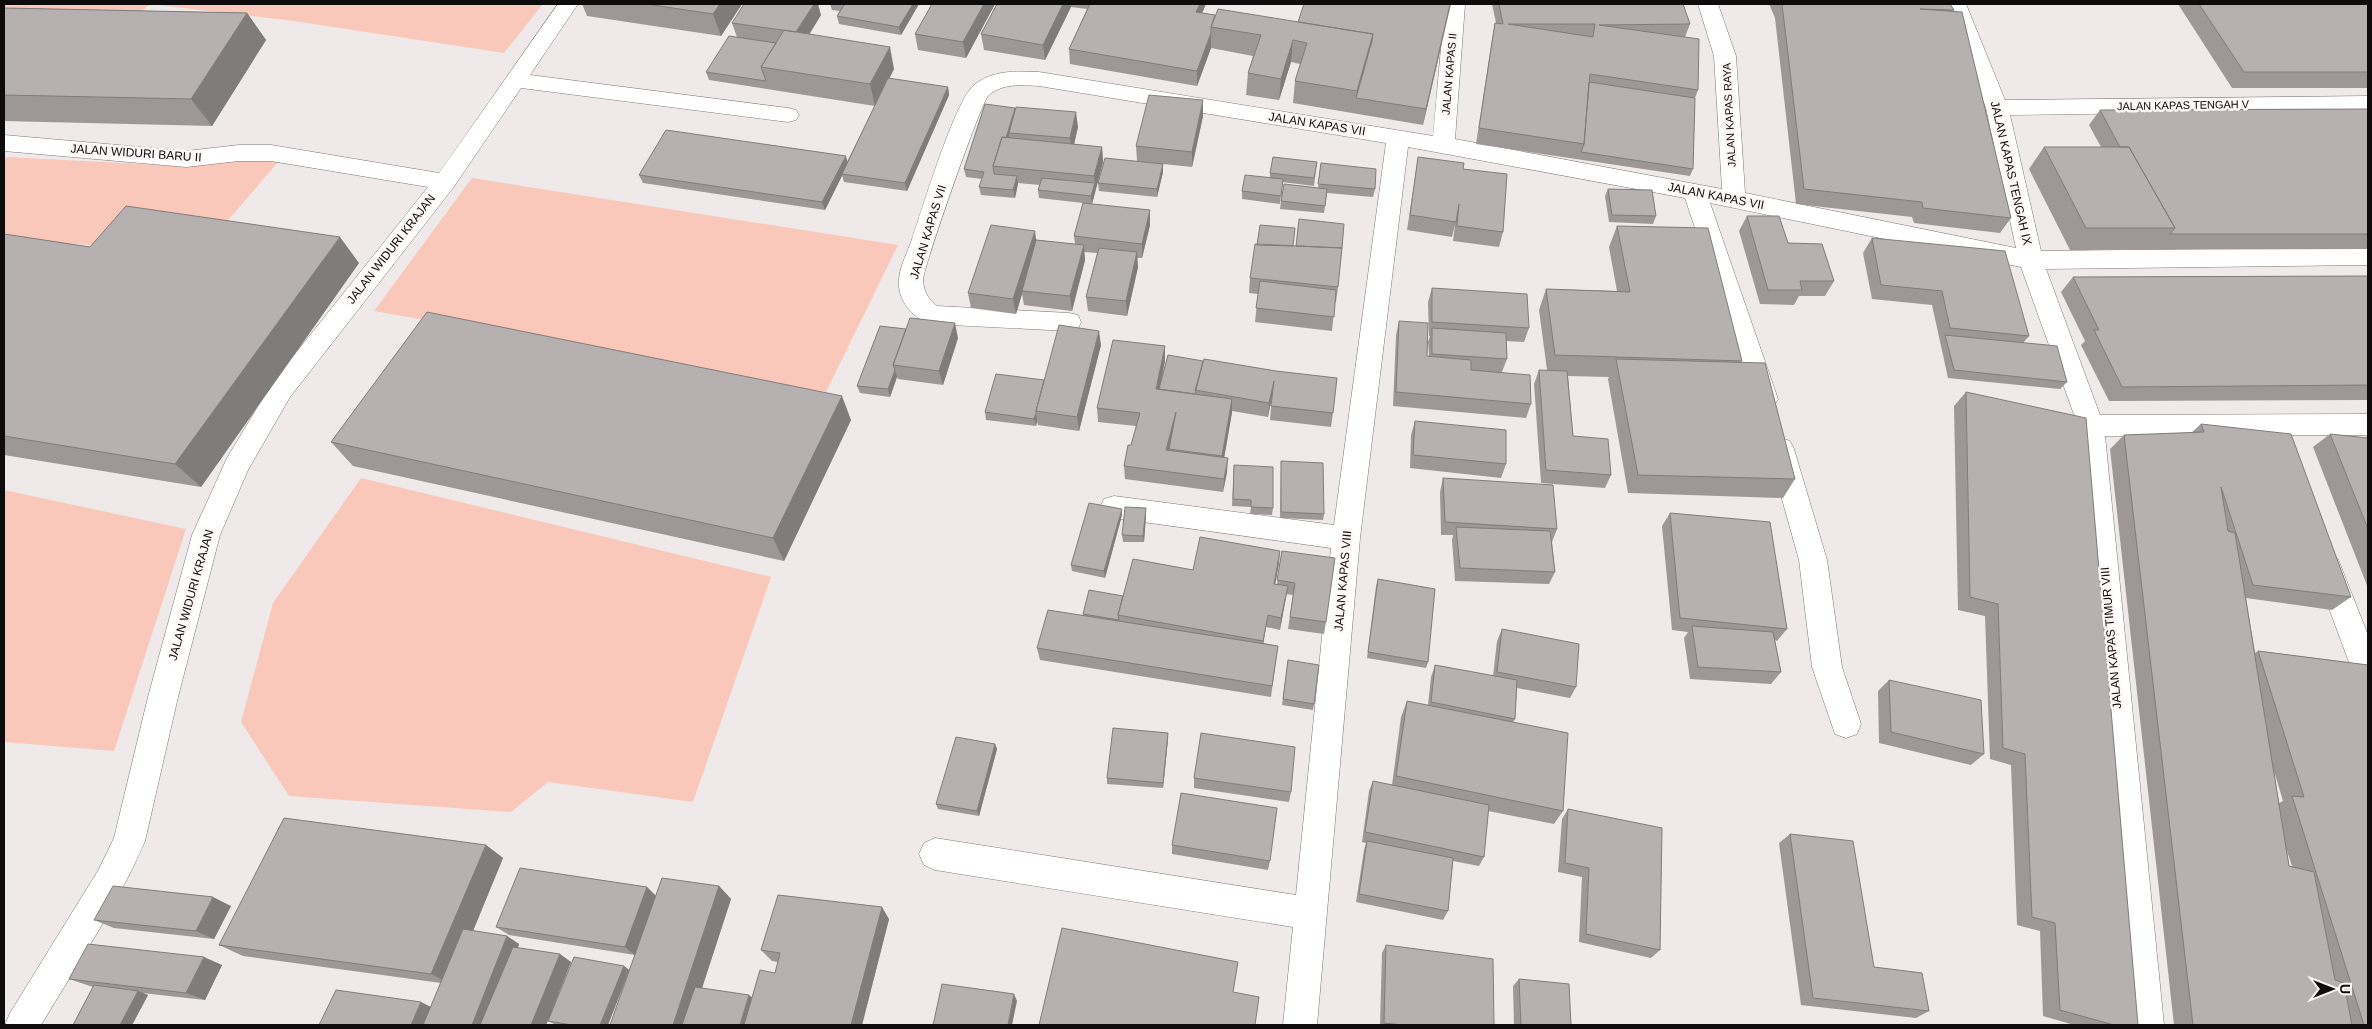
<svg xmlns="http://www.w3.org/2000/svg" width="2372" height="1029" font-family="Arial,sans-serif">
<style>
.green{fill:#f9c8ba}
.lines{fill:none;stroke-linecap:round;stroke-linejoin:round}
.minor-casing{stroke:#7b7675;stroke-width:1}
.minor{fill:#fff;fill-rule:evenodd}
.wall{fill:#9d9897;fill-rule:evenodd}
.shaded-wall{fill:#7f7c7b}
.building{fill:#b6b1b0;stroke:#7f7c7b;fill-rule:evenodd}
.labels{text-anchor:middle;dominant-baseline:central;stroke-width:5;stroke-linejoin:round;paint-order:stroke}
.far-street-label{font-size:11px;fill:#0d0b0b;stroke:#fdf7f6}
.street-label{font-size:12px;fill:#0d0b0b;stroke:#fdf7f6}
</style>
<rect width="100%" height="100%" fill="#efeae9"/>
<path class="green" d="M4 4H150L123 27 4 9Z
M150 4H543L504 53 294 21Z
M7 157 182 166 240 159 278 162 225 224 104 246 7 239 4 242V160Z
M472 178 898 245 826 392 374 311Z
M361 478 771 577 693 802 548 782 511 812 289 796 241 722 273 603Z
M4 490 186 529 114 751 4 742Z"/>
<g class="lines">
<defs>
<path id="minor" d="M558 4H578L530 75 788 108 796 110 799 115 796 120 788 122 521 88 453 188 290 397 248 470 220 535 178 697 145 841C117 906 77 965 41 1025H5L10 1013 99 869 114 838 148 697 192 535 227 458 272 383 428 187 271 161H239L186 167 4 151V135L186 151 239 145H271L439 173Z
M1445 4H1465L1455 139 1722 189 1714 56 1698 4H1718L1736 56 1745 193 2016 248 1986 108 1946 4H1966L2005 100 2368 96V110L2010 115 2041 251 2368 247V265L2046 269 2100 415 2368 414V435L2105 436 2164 1025H2130L2078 426 2021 267 1710 203 1778 399 1774 406 1765 409 1756 406 1752 399 1685 198 1408 147 1360 538 1317 1025H1283L1293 927 935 870 924 865 919 854 924 843 935 838 1296 895 1331 548 1114 518 1104 515 1100 507 1104 499 1114 496 1334 525 1386 143 1039 86C1021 85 1002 83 988 96 981 103 923 268 923 280 924 292 928 299 937 306L1069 313 1078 315 1081 322 1078 329 1069 331 931 324C912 318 897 300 899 279 900 266 908 251 912 239 922 210 955 100 974 85 992 70 1017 71 1039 72L1433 136Z
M1781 438 1790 441 1794 449 1827 560 1842 667 1861 724 1857 734 1846 738 1835 734 1812 667 1799 560 1768 449 1772 441Z
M2328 556 2338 559 2368 635V686L2358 682 2353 673 2314 568 2318 559Z"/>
</defs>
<use href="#minor" class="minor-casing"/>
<use href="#minor" class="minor"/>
</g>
<path class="wall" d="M582 4H742L721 36 587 16Z
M830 4H919L901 35 839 24 837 16 840 11 832 10Z
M995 4 966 58 918 50 915 34Z
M997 4H1206L1202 13 1215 15 1298 22 1451 4 1423 125 1293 103 1295 81 1300 64 1291 62 1279 100 1246 95 1248 73 1253 56 1211 48 1197 86 1070 64 1069 49 1087 9 1071 7 1045 60 984 50 981 34Z
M1492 4H1683L1690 24 1685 37 1698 90 1695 98 1693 169 1690 176 1476 144 1492 39 1495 23H1496Z
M1769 4H1950L1954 10 1953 12 2011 218 2000 233 1914 223 1912 217 1796 204 1775 18Z
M2178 4H2368V88H2232Z
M4 8 247 13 266 40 212 126 4 121Z
M821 15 809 34 894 69 889 79 948 87 949 95 907 191 844 182 842 175 825 210 643 183 639 175 847 162 875 106 709 80 706 72 737 37 732 23Z
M985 104 1078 127 1074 144 1102 147 1103 162 1092 204 1039 198 1038 190 1040 185 1018 183 1015 198 981 195 979 187 982 179 966 177 964 169Z
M2368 109V249L2070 250 2029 169 2044 147H2101L2089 125 2100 110Z
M1203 116 1192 167 1163 164V172L1157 197 1099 191 1098 183 1137 161 1136 146Z
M1418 157 1463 169 1503 232 1499 247 1453 241 1455 225 1452 237 1407 230Z
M1317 162 1314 186 1282 182 1280 204 1242 199V191L1270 178V173Z
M1321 163 1375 189 1373 197 1327 193 1324 213 1280 209 1281 201 1318 188Z
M1608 189 1656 216 1653 224 1609 222 1605 196Z
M1150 210V225L1142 258H1137L1138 267 1127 316 1088 311 1086 297 1097 253 1084 252 1085 260 1072 311 1024 305 1022 294 1016 314 971 308 968 293 1036 240 1075 244 1074 236Z
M1747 216 1834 281 1825 296H1799L1794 305 1760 304 1739 231Z
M1617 226 1742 361 1741 362 1795 479 1783 498 1628 493 1608 379 1609 377 1568 376 1573 436 1611 475 1605 488 1541 483 1534 384 1539 370H1547L1539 310 1546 289 1617 291 1609 247Z
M4 234 90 247 359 263 201 487 4 455Z
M1872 238 2029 336 2023 343 2067 382 2060 389 1948 378 1932 305 1872 299 1863 253Z
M1257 245 1293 246 1338 287 1336 302H1335L1332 331 1255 322 1258 294 1249 293 1250 278Z
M2368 276V400L2109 401 2081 345 2085 341 2061 292 2073 277Z
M1432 288 1529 328 1524 342 1506 341 1507 359 1502 372 1531 404 1526 418 1393 406 1396 335 1399 321 1427 356H1429L1428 342 1430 336H1429L1428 302Z
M880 326 958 338 943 385 898 379 897 377 890 397 860 393 857 386Z
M1101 345 1079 431 1038 425 1037 421 1036 426 986 420 985 412 1044 380Z
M1168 355 1333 413 1331 427 1270 420 1272 397 1268 417 1232 411 1224 458 1227 472 1223 492 1125 479 1124 466 1131 445 1136 426 1098 422 1097 408 1165 361 1161 379Z
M1966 392 2138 1025H2074L2043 1016 2040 931 2017 925 2011 765 1990 759 1985 616 1958 610 1954 406Z
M851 420 784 561 353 466 331 442Z
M1415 421 1506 464 1501 478 1410 468 1411 435Z
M2201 424 2351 597 2332 610 2246 598 2255 653 2258 651 2368 665V1025H2174L2110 449 2124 435 2191 433ZM2274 771 2283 801 2279 803ZM2287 851 2292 866H2289Z
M2330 434 2368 438V588L2313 447Z
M1281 461 1324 514 1323 520 1280 518Z
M1234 465 1273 508 1272 515 1250 514 1251 507 1232 506Z
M1443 478 1557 529 1552 542 1555 572 1549 584 1455 581 1452 540 1453 535H1441L1440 492Z
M1146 508V515L1144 542H1123L1122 535Z
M1670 513 1787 629 1777 641 1775 640 1781 672 1771 684 1690 679 1684 638 1688 632 1672 630 1662 526Z
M1122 515 1105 578 1072 571 1071 565Z
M1282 551 1326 622 1324 634 1288 629 1293 595 1286 594 1280 630 1266 627 1263 643 1278 646 1271 697 1040 660 1037 648 1083 615V614L1123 596 1193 570 1279 563 1275 584H1277Z
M1378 579 1428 662 1426 668 1367 658 1376 586Z
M1502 629 1576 687 1570 698 1517 688 1515 719 1513 722 1563 811 1554 824 1488 811 1484 857 1479 866 1453 861 1448 911 1443 920 1356 902 1364 850 1366 843 1362 842 1369 791 1373 781 1392 785 1401 717 1407 701 1428 705 1431 677 1435 665 1493 676 1497 641Z
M1288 660 1314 704 1313 710 1282 705Z
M1889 680 1984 754 1971 765 1879 743 1878 691Z
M1168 739 1163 788 1107 784V778Z
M995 744 997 749 979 816 938 809 936 804Z
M1194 778 1291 792 1289 802 1194 788Z
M1568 809 1660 950 1651 958 1579 942 1582 877 1558 872 1562 819Z
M1790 834 1874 967 1929 1011 1916 1018 1801 1005 1779 843Z
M486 845 503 858 473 931 507 936 519 944 518 948 571 962 554 1006 624 966 629 970 635 955 509 935 496 927 647 887 656 896 719 886 731 899 702 988 752 997 775 973 778 962 772 961 761 950 889 919 862 1025 628 975 608 1025H560L554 1024 548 1021 546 1025H319L431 1007 441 983 243 956 219 945Z
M1172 845 1270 861 1268 870 1172 854Z
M231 906 214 939 114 928 94 920Z
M1386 945 1494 1025H1380L1382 953Z
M222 965 205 1000 142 993 148 995 132 1025H73L93 987 69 979Z
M1519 979 1571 1025H1514L1513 986Z"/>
<path class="shaded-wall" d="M720 4H742L721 36 713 14Z
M814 4H818L821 15 801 48 796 32Z
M913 4H919L901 35 899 27Z
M984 4H995L966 58 963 42Z
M1063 4H1070L1071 7 1045 60 1043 45Z
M1200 4H1206L1196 27V12Z
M1451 4 1449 12 1423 125 1426 109Z
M247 13 266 40 212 126 191 99Z
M1211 33V48L1197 86V71Z
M1373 34 1370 56 1356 98 1357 91Z
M1293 40 1291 62 1279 100 1281 79Z
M890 47 894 69 875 106 870 84Z
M948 87 949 95 907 191 905 183Z
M1203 100V116L1192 167V152Z
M1015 108 1016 116 1009 133V137L1000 166H997Z
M1076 112 1078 127 1072 153 1070 138Z
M1102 147 1103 162 1092 204 1091 196 1095 183 1094 176Z
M846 156 848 164 825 210 822 202Z
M1163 164V172L1157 197V189Z
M1017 176 1018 184 1015 198 1013 190Z
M1150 210V225L1142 258V244Z
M1035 231 1037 246 1022 291V294L1016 314 1013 299Z
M340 237 359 263 201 487 175 464Z
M1084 245 1085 260 1072 311 1070 296Z
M1137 252 1138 267 1127 316 1126 301Z
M955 323 958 338 943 385 939 371Z
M1099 331 1101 345 1079 431 1077 417Z
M1165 346V361L1159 391 1156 389Z
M895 370 897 377 890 397 888 389Z
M1274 381 1272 395 1268 417 1269 403Z
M842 396 851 420 784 561 773 538Z
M1232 399V413L1222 470V456Z
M1176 412 1169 449V453L1166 450Z
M1036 413 1037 421 1036 426 1034 419Z
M1228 458 1227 472 1223 492 1224 479Z
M1146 508V515L1144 542 1143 536Z
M1122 509V515L1105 578 1104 571Z
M1280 551 1279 563 1273 596 1274 584Z
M1288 586 1286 598 1280 630 1281 618Z
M1268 615 1266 627 1262 652 1263 641Z
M1168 733V739L1163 788V783Z
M995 744 997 749 979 816 977 811Z
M486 845 503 858 451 984 431 974Z
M719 886 731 899 690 1025H673Z
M647 887 656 896 635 955 625 947Z
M213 897 231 906 214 939 196 931Z
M882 907 889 919 862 1025H851Z
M507 936 519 944 488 1025H472Z
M560 954 571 962 546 1025H531Z
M204 957 222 965 205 1000 186 993Z
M624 966 629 970 608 1025H600Z
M138 991 148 995 132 1025H120Z
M1014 994 1017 1001 1012 1025H1008Z
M749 995 757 1002 750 1025H740Z
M421 1002 435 1009 428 1025H411Z"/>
<path class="building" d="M646 4H720L713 14Z
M744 4H814L796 32 732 23Z
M841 4H913L899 27 837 16 845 4Z
M932 4H984L963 42 915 34Z
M997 4H1063L1043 45 981 34Z
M1090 4H1200L1196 12 1215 15 1211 27V33L1197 71 1069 49Z
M1304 4H1450L1426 109 1356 98 1372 41 1373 34 1298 22Z
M1499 4H1683L1690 24 1599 25 1699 39 1698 90 1590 74 1584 144 1479 128 1495 23 1503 24ZM1508 24H1595L1593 37Z
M1782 4H1950L1954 10 1920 9 1962 12 2011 218 1923 208 1922 202 1804 189Z
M2199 4H2368V72H2244Z
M4 8 247 13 191 99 4 95Z
M1218 9 1373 34 1357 91 1295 81 1307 43 1293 40 1281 79 1248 73 1261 35 1211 27Z
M784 30 890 47 870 84 761 67Z
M729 36 776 43 761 67 766 81 706 72Z
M888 78 948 87 905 183 842 174Z
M1589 82 1695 98 1693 169 1581 152 1584 144Z
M1149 95 1203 100 1192 152 1136 146Z
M985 104 1015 108 1006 138 1002 137 993 166 994 174 1017 176 1013 190 979 187 984 172 964 169Z
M1016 107 1076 112 1070 138 1009 133Z
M2368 109V234H2170L2175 228 2129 147H2120L2100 110Z
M666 130 846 156 822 202 639 175Z
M1002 137 1102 147 1094 176 993 166Z
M2044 147H2129L2175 228H2086Z
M1273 157 1317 162 1314 178 1270 173Z
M1418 157 1464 163 1463 169 1507 174 1503 232 1457 226 1459 204 1456 222 1410 215Z
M1105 158 1163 164 1157 189 1098 183Z
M1321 163 1376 169 1375 189 1318 184Z
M1245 175 1283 179 1281 196 1242 191Z
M1042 178 1095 183 1091 196 1038 190Z
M1284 184 1327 189 1325 206 1281 201Z
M1608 189 1652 190 1656 216 1612 215Z
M1083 203 1150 210 1142 244 1074 236Z
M126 206 340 237 175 464 4 436V234L90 247Z
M1747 216H1779L1788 243 1822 244 1834 281H1800L1802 290H1768Z
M1299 219 1344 224 1342 248 1296 246Z
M991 225 1035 231 1013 299 968 293Z
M1260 225 1295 228 1293 246 1257 245Z
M1617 226 1708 228 1742 361 1555 355 1546 289 1630 292Z
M1872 238 2005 251 2029 336 1950 328 1942 291 1881 285Z
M1036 240 1084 245 1070 296 1022 291Z
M1255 244 1342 248 1338 287 1250 278Z
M1099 248 1137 252 1126 301 1086 297Z
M2368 276V385L2122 387 2094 330H2099L2073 277Z
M1260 281 1336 290 1334 317 1256 308Z
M1432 288 1527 294 1529 328 1432 322Z
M427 312 842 396 773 538 331 442Z
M910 318 955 323 939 371 893 365Z
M1399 321 1428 323 1427 356 1471 360V370L1530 375 1531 404 1396 392Z
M1059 325 1099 331 1077 417 1036 411Z
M880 326 906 329 893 365 895 370 888 389 857 386Z
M1432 328 1506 333 1507 359 1432 354Z
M1945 335 2057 346 2067 382 1954 370Z
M1113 340 1165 346 1156 389 1232 399 1222 456 1169 449 1176 412 1166 450 1228 458 1224 479 1124 466 1128 445H1131L1140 413 1097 408Z
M1168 355 1203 361 1195 394 1159 389Z
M1204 359 1276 371 1337 378 1333 413 1271 406 1274 381 1269 403 1195 390Z
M1616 359 1765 363 1795 479 1638 475Z
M1539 370 1567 371 1573 436 1608 439 1611 475 1546 470Z
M996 374 1044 380 1036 411V413L1034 419 985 412Z
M1966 392 2086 418 2138 1025H2114L2060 1010 2055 923 2032 917 2025 754 2003 748 1998 604 1970 597Z
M1415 421 1506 430V464L1413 455Z
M2201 424 2291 434 2351 597 2253 585 2221 487 2228 531 2235 533 2289 866 2314 872 2335 980 2344 983 2352 1025H2193L2124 435 2204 432Z
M2330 434 2368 438V529Z
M1281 461 1323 463 1324 514 1281 512Z
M1234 465 1273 467V508L1251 507V500L1233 499Z
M1443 478 1553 485 1557 529 1445 522Z
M1089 503 1122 509 1104 571 1071 565Z
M1125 507 1146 508 1143 536 1122 535Z
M1670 513 1770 522 1787 629 1680 618Z
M1456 527 1550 531 1555 572 1460 568Z
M1200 537 1280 551 1274 584 1288 586 1281 618 1268 615 1263 641 1118 615 1133 559 1193 570Z
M1282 551 1335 558 1326 622 1290 617 1295 583 1277 580Z
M1378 579 1435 589 1428 662 1368 652Z
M1089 590 1123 596 1118 615 1119 620 1083 614Z
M1048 610 1278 646 1272 686 1037 648Z
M1692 626 1773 632 1781 672 1698 667Z
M1502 629 1579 644 1576 687 1497 672Z
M2258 651 2368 665V1025H2364L2292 796 2304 797Z
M1288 660 1319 665 1314 704 1283 699Z
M1435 665 1517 680 1515 719 1431 702Z
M1889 680 1981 700 1984 754 1891 732Z
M1407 701 1568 733 1563 811 1396 776Z
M1113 728 1168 733 1163 783 1107 778Z
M1201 733 1295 747 1291 792 1194 778Z
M956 737 995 744 977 811 936 804Z
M1373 781 1489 805 1484 857 1365 832Z
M1181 793 1277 808 1270 861 1172 845Z
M1568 809 1662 828 1660 950 1586 934 1589 868 1565 863Z
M284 818 486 845 431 974 219 945Z
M1790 834 1853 841 1874 967 1922 973 1929 1011 1813 998Z
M1367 841 1453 858 1448 911 1359 894Z
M520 868 647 887 625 947 496 927Z
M662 878 719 886 673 1025H610Z
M113 886 213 897 196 931 94 920Z
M778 895 882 907 851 1025H744L760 970 775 973 780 953 761 950Z
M1062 928 1238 962 1233 992 1259 997 1255 1025H1039Z
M463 929 507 936 472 1025H423Z
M88 944 204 957 186 993 69 979Z
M1386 945 1493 959 1494 1025H1403L1384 1023Z
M513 947 560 954 531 1025H480Z
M574 957 624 966 600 1025H572L548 1021Z
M1519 979 1569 984 1571 1025H1521Z
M942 984 1014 994 1008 1025H933Z
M94 985 138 991 120 1025H73Z
M695 987 749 995 740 1025H682Z
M336 990 421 1002 411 1025H319Z"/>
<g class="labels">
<g class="far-street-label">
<text transform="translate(1449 74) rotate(-85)">JALAN KAPAS II</text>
<text transform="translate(2183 105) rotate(-1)">JALAN KAPAS TENGAH V</text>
<text transform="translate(1729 115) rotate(-93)">JALAN KAPAS RAYA</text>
</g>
<g class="street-label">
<text transform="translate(1317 124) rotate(9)">JALAN KAPAS VII</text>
<text transform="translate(136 153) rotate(4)">JALAN WIDURI BARU II</text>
<text transform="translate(2011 173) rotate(77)">JALAN KAPAS TENGAH IX</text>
<text transform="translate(1716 196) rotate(11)">JALAN KAPAS VII</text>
<text transform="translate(928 232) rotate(-73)">JALAN KAPAS VII</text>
<text transform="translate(391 249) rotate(-52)">JALAN WIDURI KRAJAN</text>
<text transform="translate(1343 581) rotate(-85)">JALAN KAPAS VIII</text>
<text transform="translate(191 595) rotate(-74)">JALAN WIDURI KRAJAN</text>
<text transform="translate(2111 638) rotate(-95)">JALAN KAPAS TIMUR VIII</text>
</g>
</g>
<rect width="2372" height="1029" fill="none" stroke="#0d0b0b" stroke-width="10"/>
<g transform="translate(2332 989) rotate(90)" stroke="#fdf7f6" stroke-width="4" paint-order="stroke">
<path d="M0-4L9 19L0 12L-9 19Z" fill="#0d0b0b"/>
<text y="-8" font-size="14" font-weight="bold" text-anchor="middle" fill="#0d0b0b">U</text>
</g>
</svg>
